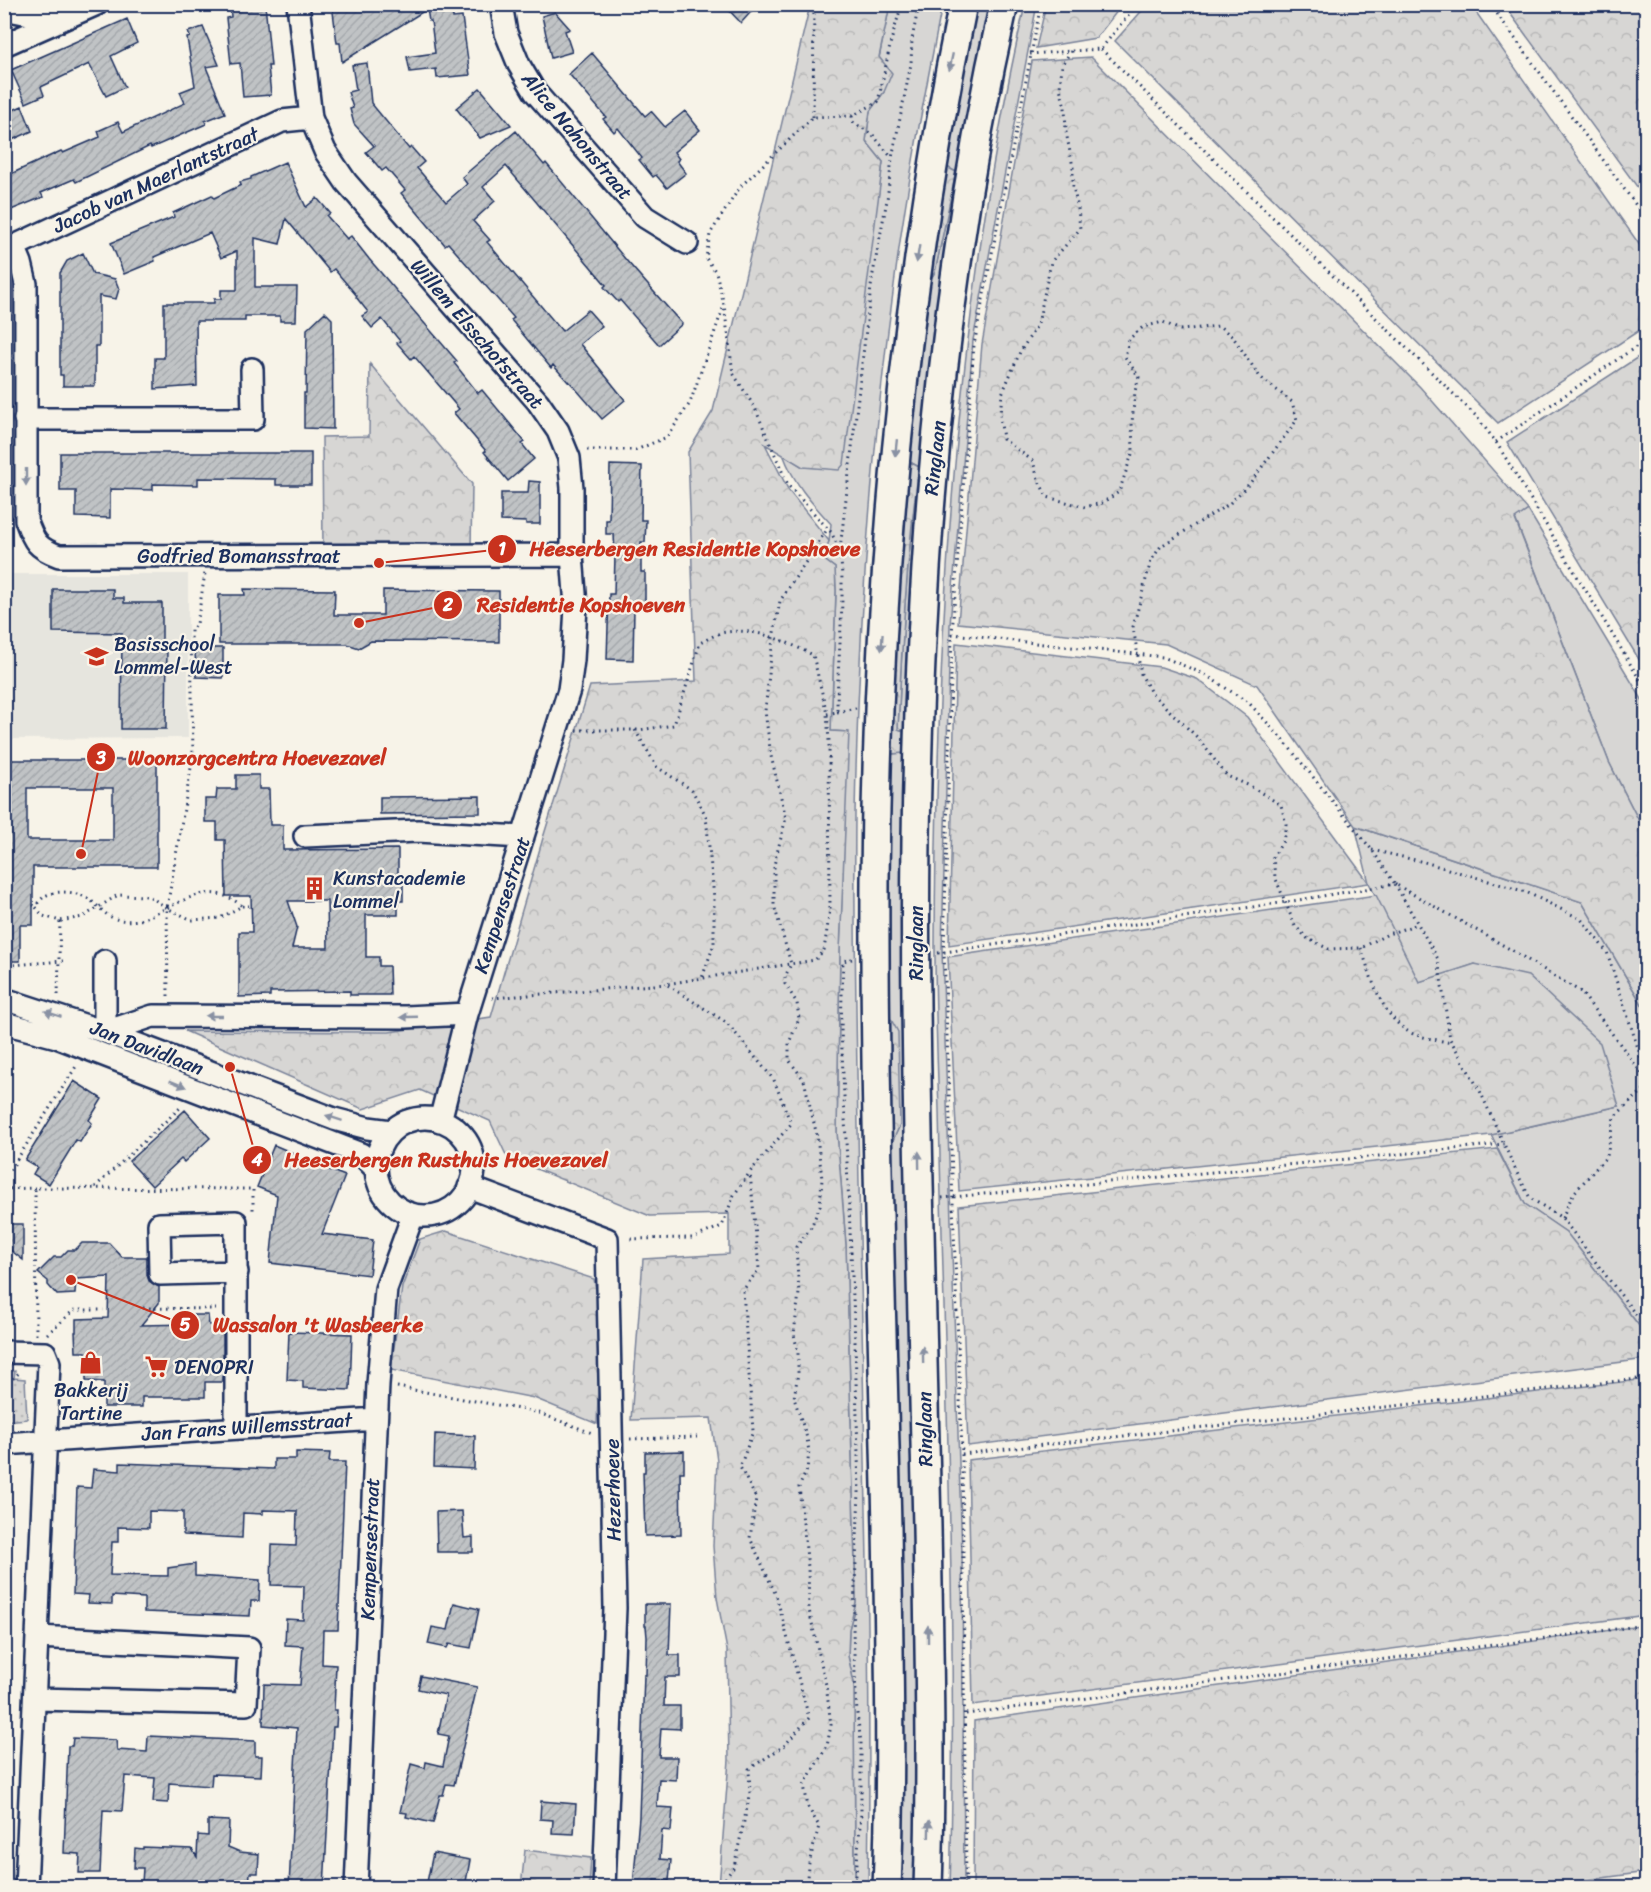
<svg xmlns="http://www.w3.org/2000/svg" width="1651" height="1892" font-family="Sriracha,sans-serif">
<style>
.built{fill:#e6e5de}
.green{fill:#d7d6d4;stroke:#798299;stroke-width:1.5}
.forest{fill:url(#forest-crowns);stroke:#798299;stroke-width:1.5}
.park{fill:url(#park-dots);stroke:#798299;stroke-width:1.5}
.building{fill:url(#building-hatch);stroke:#1b2f5e;stroke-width:1.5;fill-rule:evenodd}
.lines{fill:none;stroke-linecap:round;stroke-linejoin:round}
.minor-casing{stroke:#1b2f5e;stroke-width:26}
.major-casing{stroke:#1b2f5e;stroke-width:32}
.path{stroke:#1b2f5e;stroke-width:3;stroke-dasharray:1.5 4.5;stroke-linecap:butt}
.minor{stroke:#f7f3e8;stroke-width:21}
.major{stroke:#f7f3e8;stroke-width:27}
.oneway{fill:#8991a3}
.labels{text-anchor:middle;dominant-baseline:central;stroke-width:4.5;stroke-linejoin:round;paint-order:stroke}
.street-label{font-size:20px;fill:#1b2f5e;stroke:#f7f3e8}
.poi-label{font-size:20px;fill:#1b2f5e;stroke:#f7f3e8;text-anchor:start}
.leader{fill:none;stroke:#c8321e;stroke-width:2}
.callout-dot{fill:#c8321e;stroke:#f7f3e8;stroke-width:2}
.mark-label{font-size:18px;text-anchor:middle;font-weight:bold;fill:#fff}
.callout-label{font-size:21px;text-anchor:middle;font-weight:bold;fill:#c8321e;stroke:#f7f3e8;stroke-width:4.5;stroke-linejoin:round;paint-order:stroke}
</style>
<defs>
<pattern id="forest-crowns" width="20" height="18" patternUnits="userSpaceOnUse" patternTransform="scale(1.5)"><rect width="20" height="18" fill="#d7d6d4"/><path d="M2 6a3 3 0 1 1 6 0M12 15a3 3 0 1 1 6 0" fill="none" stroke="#b8b8b8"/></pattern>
<pattern id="park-dots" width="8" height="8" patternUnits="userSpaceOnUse" patternTransform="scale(1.5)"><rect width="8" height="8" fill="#d7d6d4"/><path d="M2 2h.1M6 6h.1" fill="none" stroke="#b8b8b8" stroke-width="1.8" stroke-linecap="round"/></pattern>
<pattern id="building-hatch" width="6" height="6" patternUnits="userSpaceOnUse" patternTransform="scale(1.5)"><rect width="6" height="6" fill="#c0c3c5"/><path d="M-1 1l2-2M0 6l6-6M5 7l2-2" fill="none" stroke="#a4a8ac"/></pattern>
</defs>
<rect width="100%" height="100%" fill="#f7f3e8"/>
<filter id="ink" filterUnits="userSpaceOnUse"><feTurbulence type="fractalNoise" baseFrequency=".0167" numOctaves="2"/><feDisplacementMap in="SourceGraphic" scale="12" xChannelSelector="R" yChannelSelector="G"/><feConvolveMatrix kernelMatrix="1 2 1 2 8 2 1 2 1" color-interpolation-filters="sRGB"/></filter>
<g filter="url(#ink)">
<path class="built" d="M4 574H188V738L5 739Z"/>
<path class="green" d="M1037 4 973 340 950 625 942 950 962 1554 964 1887 950 1888C958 1628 944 1368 939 1109 937 1055 935 1001 935 948 936 632 955 313 1025 5Z
M890 5H942C924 98 906 191 894 285 870 460 858 638 855 815 854 919 856 1024 858 1128 862 1381 872 1634 868 1887H855L854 1683 848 1656 849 1629 856 1602 846 1245 837 1132 840 951 848 732 831 731 836 591 835 568 823 559 829 541 831 524C810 501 794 484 783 454L803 467 876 211 883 162 866 141 870 111 884 92 879 58Z
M975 5H992L908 683 902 860C907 1203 920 1545 915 1888L900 1887 901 1604 892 1184V1142L900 1125 899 1098 888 1014V886L891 754 903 753V731L898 729C902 642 907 554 919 467L908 461 928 283 935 272 956 172 945 166Z
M1528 510 1646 706V835L1609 762 1515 518Z
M1355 826 1582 902 1646 1011V1324L1640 1327 1566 1232 1525 1204 1491 1135 1619 1106 1475 964 1419 983 1369 883Z"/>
<path class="forest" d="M810 5H890L879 57 892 73 884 92 870 111 866 141 883 162 844 464 839 470 803 467 765 444 789 491 829 541 823 559 835 568 836 591 831 731 849 732 840 951 837 1132 846 1245 856 1602 849 1629 848 1656 854 1683 855 1887H719L729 1760 727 1650 717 1598 713 1546 717 1461 711 1418 631 1420 643 1259 729 1254V1214L650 1216 507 1157 490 1121 420 1090 363 1109 185 1031 389 1032 491 1017 543 838 590 686 696 681 688 452 713 411Z
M1046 5V4L1122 5 1096 38 1036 48Z
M1147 5H1471L1646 254V326L1498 423 1115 41Z
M1504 5H1646V199Z
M1091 57 1420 387 1528 510 1515 519 1609 762 1646 835V1011L1582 902 1355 826 1257 685 1166 644 958 623 982 344 1032 61Z
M945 166 956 172 935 272 928 283Z
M1646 352V671L1507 442Z
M370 364 472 484 471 549H323L322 437 369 436Z
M908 461 919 467C907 554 902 641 898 729L903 731V753L891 754 898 573Z
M956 643 1161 667 1197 679 1247 717 1369 883 949 945Z
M1376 895 1419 982 1475 964 1528 976 1600 1043 1619 1106 1491 1135 959 1191 948 957Z
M888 1014 898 1032 900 1125 892 1142Z
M1497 1149 1525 1204 1566 1232 1640 1327 1646 1324V1359L968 1446 959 1206Z
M446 1231 594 1279 601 1316 597 1424 534 1398 391 1370 402 1287 420 1239Z
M1646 1379V1615L973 1705 968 1460Z
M1646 1625V1872L1528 1888 973 1887 974 1721Z
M525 1850 591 1858 589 1887H521Z"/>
<path class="park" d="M15 1371 14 1378 25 1379 27 1419 5 1421V1372Z"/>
<path class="building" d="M230 4H265L271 66H268L271 95 243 97 240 63 231 64 226 18 231 17Z
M332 4H452L453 18 462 17 470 75 437 78 436 69 410 72 407 57 435 53 431 21H429L427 9 342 62 340 43H337Z
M723 4H758L741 23Z
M555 12 570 29 565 31 572 52 551 58 542 16Z
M127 19 137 43 111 56 125 87 106 96 89 64 41 87 44 95 26 103 11 70Z
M203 27 219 65 206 67 225 113 205 121 206 124 151 148 150 146 76 182 74 179 41 193 43 197 11 210 4 193V177L61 151 63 153 100 137 98 131 118 122 123 132 185 103 180 92 195 86 187 38 190 37 188 32Z
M592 53 645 116 651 111 665 127 685 111 700 130 674 152 679 159 677 161 686 173 667 188 656 175 653 177 639 160 642 158 618 128 614 132 603 119 606 117 569 74Z
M367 63 371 103 409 149 411 147 424 162 417 168 446 202 467 184 462 177 516 131 544 165 546 163 626 260 682 324 659 345 620 300 618 302 604 287 606 285 506 166 483 187 495 201 473 221 490 240 487 242 562 331 588 310 602 326 580 344 625 400 602 419 569 381 568 382 553 365 551 368 511 320 514 318 448 243 445 245 401 193 405 190 386 168 382 171 366 152 374 146 354 124 350 109 353 108 348 92 356 90 352 65Z
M480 88 511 125 480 138 456 108Z
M22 106 32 131 12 140 4 122V114Z
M285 162 306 207 317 198 330 213 327 216 347 239 351 236 369 259 457 361 454 363 478 393 482 390 525 442 522 444 534 459 508 481 484 452 486 451 454 413 459 409 414 356 411 359 397 343 400 341 382 319 372 328 362 316 368 312 356 297 357 296 334 269 330 272 286 219 280 244 255 238V287H297L296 321H280V316H245V321H196L197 386 155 389V358H164V303H214V299H221V290H237V251L221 258 210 233 154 257 155 261 124 274 111 243 174 217 173 213 212 195 214 198 241 185 240 182 251 179V177Z
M83 253 93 274 115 279 119 289 116 299 99 296V346H95V386H63V375H60V273L67 261Z
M325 312 332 319 333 429 304 428V393H306L307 329Z
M60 453H311V485H276V479L198 478V485L153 484V490L110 489V518L76 517V491H60Z
M610 465 642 466 641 520H646L645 542H641V572H645V608H634L633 660 607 659 609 594H614L615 555 614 534H606V520H609Z
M529 481 540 482V524H526V522L501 521V493H528Z
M53 589H113V598H124V603H162V646H167L166 729H121L122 633 53 632Z
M244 589 335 590 334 615H383V590L499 591V642L371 641 359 648 347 644H219V595H245Z
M195 648H223V678L196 677Z
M4 760H157V867H33V925H20V961H4ZM27 788H113V840H27Z
M236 775H259V789H269L270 825H283V850L398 849V881H403V901H398V915H366V957H379V966H389L390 995H350V991L270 992V996L239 997V932H252L251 896H226L225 840H217V822H205V799H216L217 789H236ZM288 901H327L328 948H292L297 927Z
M480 796V813L380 814V797Z
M74 1081 102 1099 89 1120 92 1123 80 1142 76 1140 49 1184 33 1174 37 1167 25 1160Z
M185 1110 210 1138 184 1162 181 1159 152 1186 129 1161Z
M274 1145 295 1154 294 1156 345 1176 322 1234 373 1240 369 1275 270 1263 277 1195 257 1187Z
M4 1224H23V1260L4 1245Z
M82 1243H109L122 1257H147V1275L149 1281 159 1287V1303L141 1325 193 1324V1315H208L209 1325H223V1382H205V1397H142V1407H104V1382L86 1381V1352H76L75 1332H76V1319L108 1318 109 1277 76 1279 75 1294 57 1295 48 1285V1281L38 1273 54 1257H61L68 1250H75Z
M289 1332 352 1334 350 1390 303 1388V1381L287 1380Z
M435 1434 475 1436 474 1469 434 1467Z
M684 1451V1472H680L681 1535 645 1536 643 1472H645V1452Z
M296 1452 330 1453 329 1462H345L338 1630H323L322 1664 336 1665 334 1710H337L336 1727H333L324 1887H289L297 1728 263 1725 264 1684 300 1685 303 1646 285 1645 286 1619 303 1620 304 1586 271 1585 272 1545 296 1546 297 1511 263 1510V1514L243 1513 242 1538 184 1535 183 1534V1512L149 1511V1528L118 1527V1542H112L110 1575 168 1576V1568L195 1564V1576L260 1580 259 1601H251L250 1616 144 1612V1598L112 1596V1604L88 1603 89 1595 73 1594 77 1487 91 1488 93 1469 120 1471V1463L274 1469V1459H296Z
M462 1511 464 1538 473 1537V1552H437L436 1512Z
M454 1603 479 1609 471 1648 449 1644 447 1648 428 1644 432 1627 448 1630Z
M645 1604H671L669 1655H680V1677H665L664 1706H680V1729L661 1728 659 1757H677L676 1780 659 1779 657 1807 673 1808 671 1831 662 1830 660 1859 671 1860 669 1881 654 1880 653 1887H633L639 1817 644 1675H646L647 1637 646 1626H645Z
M421 1676 477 1687 454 1785 446 1784 443 1795H440L433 1823 406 1817 407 1813 400 1812 411 1764 425 1768 426 1762 443 1766 449 1736 438 1734 446 1695 418 1689Z
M148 1736 255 1741V1756H262L261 1776 212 1774 211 1786 169 1783 168 1803 153 1802 155 1778 125 1776 122 1811 103 1810 100 1873H79L80 1854 64 1853 68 1746H72L73 1738 116 1740 117 1750 147 1752Z
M541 1801 576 1804 574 1834 552 1833 553 1820 540 1819Z
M208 1820 229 1821 228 1847 240 1852 259 1854 258 1873H250L249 1887 142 1883 143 1868H134L135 1848 143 1849V1847L192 1849 197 1857 198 1835 208 1836Z
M433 1853 470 1860 465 1887H426Z"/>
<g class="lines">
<defs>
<path id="minor" d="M298 4 311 118 325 151 346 182 538 402 558 431 569 458 572 488V555L576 606 573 660 569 690 467 1014 440 1121
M501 4 506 33 519 65 535 92 645 217 687 243
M4 9 59 20
M4 45 97 4
M14 246 21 263 26 284V520C34 542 37 548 59 556L572 555
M4 251 282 121 311 118
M25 419H253L252 369
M305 836 418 831 523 837
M105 961V1032L153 1016 406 1017 467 1014
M4 999 105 1032 334 1119 368 1128 391 1131
M4 1023 57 1037 361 1154 375 1168
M376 1167a49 49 0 1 1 98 0a49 49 0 1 1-98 0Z
M469 1187 607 1239 615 1608 604 1888
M4 1352 45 1353 49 1363 26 1888
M236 1427V1222L159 1224 160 1274 237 1272
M4 1444 376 1419
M36 1699 246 1704 249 1648 38 1637
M356 1888 378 1384 386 1289 413 1215"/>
<path id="major" d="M887 1888C892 1767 889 1647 887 1527 882 1312 874 1096 875 881 877 587 903 293 963 4
M928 1888C932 1767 929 1647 927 1527 923 1353 918 1179 916 1005 912 670 930 332 1004 4"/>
</defs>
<use href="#minor" class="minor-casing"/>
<use href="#major" class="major-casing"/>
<path class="path" d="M1490 4 1646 219
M1101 49 1476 416 1496 442 1646 690
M1071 51 1062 65 1060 88 1065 107 1066 132 1073 167V187L1078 208 1080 229 1051 262 1038 324 1020 352 1002 394 1000 416 1003 439 1033 461 1038 479 1047 497 1085 507 1102 503 1119 492 1133 451 1132 423 1135 391 1139 377 1125 357 1129 339 1143 327 1163 322 1180 330 1219 326 1233 337 1260 377 1292 402 1297 420 1250 483 1229 504 1161 546 1151 561 1133 627 1141 674 1151 693 1198 738 1227 776 1250 786 1281 805 1286 824 1283 841 1273 857 1275 877 1295 926 1308 939 1329 949 1361 948 1388 934 1418 924
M1030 54 1101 49 1137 4
M852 116 853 122 873 135 892 158
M813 117 814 4
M1496 442 1646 340
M587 450H636L667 437 690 403 723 308
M839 548 831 532 788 485 755 408 733 373 724 305 716 272 706 258 710 234 740 187 813 117 852 116 878 102 891 41 901 7 903 4
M952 634 1163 657 1204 674 1249 703 1284 741 1372 850 1395 884 1508 948 1581 992 1646 1079
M837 712 856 708
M827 714 837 712C837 658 846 603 840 549L872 279 887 200 892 158 911 64 912 39 919 4
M576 730H639L674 725 700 643C706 640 714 635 721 633 754 626 785 641 813 655L827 714 829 741 830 909 824 950 815 960 666 984 727 1023 774 1080 791 1124 750 1172 734 1195 722 1226 693 1238 626 1239
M635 730 657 767 692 790 706 816 714 898V944L702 978
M1372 850 1424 862 1526 892 1581 919 1607 952 1646 1073
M33 905 35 906C38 903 42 898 45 896 58 889 79 892 90 900 99 906 105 916 116 919 122 921 133 921 139 920 145 919 151 915 156 913 187 899 212 881 242 906L220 918 192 920 167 908 149 896 118 895 83 917 60 921 43 916 35 906
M242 906H249
M1361 948C1371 976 1380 1013 1406 1030 1417 1038 1437 1039 1451 1043
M938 953 1286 902 1395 884 1438 959 1450 1039 1480 1091 1516 1171 1530 1198 1562 1218 1646 1328
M852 959 843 961 841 1029 855 1342 859 1492 853 1632 857 1714 861 1742V1813L855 1888
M11 981 12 965 63 961
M58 995 60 921
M168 996 167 908 193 756 191 630 197 624 205 573
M492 998 666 984
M4 1180 77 1065
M95 1187 182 1106
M4 1189 35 1188
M942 1198 1504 1144
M1562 1218 1573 1194 1607 1156 1614 1117 1646 1088
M143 1308 216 1309
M47 1334 74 1310H104
M36 1335 35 1188 253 1189V1211
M4 1387 21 1371
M397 1387 536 1412 592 1433
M630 1439 697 1437
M962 1454 1646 1378
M966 1714 1646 1625
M718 1888 734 1867 750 1794 749 1769 784 1746 809 1718 776 1595 750 1538 756 1498 740 1467 753 1431 743 1290 759 1269 750 1173
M806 1888 808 1867 819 1826 808 1807 804 1785 827 1746 831 1725 826 1685 809 1610 808 1567 799 1487 807 1470 809 1452 807 1438 794 1398 798 1373V1353L794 1334 799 1293 796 1247 811 1227 820 1206 822 1179 817 1136 804 1080 789 1060V1043L799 1019 797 1003 785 984V977L791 964 774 905V865L786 818 771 756 765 711 773 638 780 601 828 528
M966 1888 962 1454 944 952 952 634 974 345 1041 4
M1605 1888 1646 1882"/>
<use href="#minor" class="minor"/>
<use href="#major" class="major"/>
</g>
<defs><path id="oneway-solid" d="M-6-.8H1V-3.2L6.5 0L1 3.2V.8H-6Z" transform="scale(1.5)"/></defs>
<g class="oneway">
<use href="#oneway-solid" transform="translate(951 62) rotate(102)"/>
<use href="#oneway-solid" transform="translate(918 254) rotate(99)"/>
<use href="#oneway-solid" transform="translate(896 448) rotate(96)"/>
<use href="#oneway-solid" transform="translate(26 477) rotate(90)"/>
<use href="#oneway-solid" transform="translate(882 642) rotate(94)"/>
<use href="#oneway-solid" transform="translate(53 1014) rotate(-161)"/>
<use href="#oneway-solid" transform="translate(214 1016) rotate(-180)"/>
<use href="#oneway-solid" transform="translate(409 1017) rotate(178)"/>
<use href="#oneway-solid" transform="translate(178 1084) rotate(22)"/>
<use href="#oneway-solid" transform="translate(334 1118) rotate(-162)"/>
<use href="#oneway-solid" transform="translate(919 1160) rotate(-91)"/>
<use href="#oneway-solid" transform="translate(923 1355) rotate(-91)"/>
<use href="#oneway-solid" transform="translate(928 1634) rotate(-90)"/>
<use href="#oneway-solid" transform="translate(929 1829) rotate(-89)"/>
</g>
</g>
<defs>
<symbol id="school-bare" viewBox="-9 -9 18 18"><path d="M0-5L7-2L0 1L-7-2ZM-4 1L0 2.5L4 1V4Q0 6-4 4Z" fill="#c8321e" stroke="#f7f3e8" stroke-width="2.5" paint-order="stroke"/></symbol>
<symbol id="building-bare" viewBox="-9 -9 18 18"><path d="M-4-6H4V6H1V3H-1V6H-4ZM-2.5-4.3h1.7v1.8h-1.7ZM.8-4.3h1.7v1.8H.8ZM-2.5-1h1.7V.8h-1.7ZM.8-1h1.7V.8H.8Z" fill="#c8321e" stroke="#f7f3e8" stroke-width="2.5" paint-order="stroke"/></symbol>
<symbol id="shop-bare" viewBox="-9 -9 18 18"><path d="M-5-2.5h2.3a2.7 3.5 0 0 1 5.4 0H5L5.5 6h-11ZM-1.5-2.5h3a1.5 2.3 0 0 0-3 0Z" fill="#c8321e" stroke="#f7f3e8" stroke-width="2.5" paint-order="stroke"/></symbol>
<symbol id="supermarket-bare" viewBox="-9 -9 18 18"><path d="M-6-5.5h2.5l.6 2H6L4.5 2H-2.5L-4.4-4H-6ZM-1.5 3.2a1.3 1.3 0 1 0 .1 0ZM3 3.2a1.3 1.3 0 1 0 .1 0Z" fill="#c8321e" stroke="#f7f3e8" stroke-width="2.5" paint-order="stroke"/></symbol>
</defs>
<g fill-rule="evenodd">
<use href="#school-bare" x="80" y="640" width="33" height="33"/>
<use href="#building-bare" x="298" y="872" width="33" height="33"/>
<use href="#shop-bare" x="74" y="1346" width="33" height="33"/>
<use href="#supermarket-bare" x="140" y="1350" width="33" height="33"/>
</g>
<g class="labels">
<g class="street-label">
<text transform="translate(577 136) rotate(50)">Alice Nahonstraat</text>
<text transform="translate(156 180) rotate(-25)">Jacob van Maerlantstraat</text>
<text transform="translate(477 334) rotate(49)">Willem Elsschotstraat</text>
<text transform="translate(935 458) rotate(-84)">Ringlaan</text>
<text x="239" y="556">Godfried Bomansstraat</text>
<text transform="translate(502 905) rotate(-72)">Kempensestraat</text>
<text transform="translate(916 943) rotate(-90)">Ringlaan</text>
<text transform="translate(147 1048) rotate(21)">Jan Davidlaan</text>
<text transform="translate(247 1427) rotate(-4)">Jan Frans Willemsstraat</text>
<text transform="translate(925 1429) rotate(-91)">Ringlaan</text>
<text transform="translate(613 1490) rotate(-91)">Hezerhoeve</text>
<text transform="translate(370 1549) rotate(-88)">Kempensestraat</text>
</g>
<g class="poi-label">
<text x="114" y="644">Basisschool<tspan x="114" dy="23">Lommel-West</tspan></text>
<text x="333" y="878">Kunstacademie<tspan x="333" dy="23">Lommel</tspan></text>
<text x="174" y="1367">DENOPRI</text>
<text x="91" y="1390" text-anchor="middle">Bakkerij<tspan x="91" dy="23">Tartine</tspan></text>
</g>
</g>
<path class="leader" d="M379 563L502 549M359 623L448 605M81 854L101 757M230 1067L257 1160M71 1280L185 1325"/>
<g class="callout-dot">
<circle cx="379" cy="563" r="6"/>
<circle cx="359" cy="623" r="6"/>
<circle cx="81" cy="854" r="6"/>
<circle cx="230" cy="1067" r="6"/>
<circle cx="71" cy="1280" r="6"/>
<circle cx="502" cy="549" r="15"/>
<circle cx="448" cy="605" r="15"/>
<circle cx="101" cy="757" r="15"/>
<circle cx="257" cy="1160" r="15"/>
<circle cx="185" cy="1325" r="15"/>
</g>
<g class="mark-label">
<text x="502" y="555">1</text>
<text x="448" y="611">2</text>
<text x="101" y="764">3</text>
<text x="257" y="1166">4</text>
<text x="185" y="1331">5</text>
</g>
<g class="callout-label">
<text x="695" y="556">Heeserbergen Residentie Kopshoeve</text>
<text x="581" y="612">Residentie Kopshoeven</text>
<text x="257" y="765">Woonzorgcentra Hoevezavel</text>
<text x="446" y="1167">Heeserbergen Rusthuis Hoevezavel</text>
<text x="318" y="1332">Wassalon 't Wasbeerke</text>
</g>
<rect width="1651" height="1892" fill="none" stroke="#f7f3e8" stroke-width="24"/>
<rect x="12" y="12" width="1627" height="1868" fill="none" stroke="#1b2f5e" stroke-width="2" filter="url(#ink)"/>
</svg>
